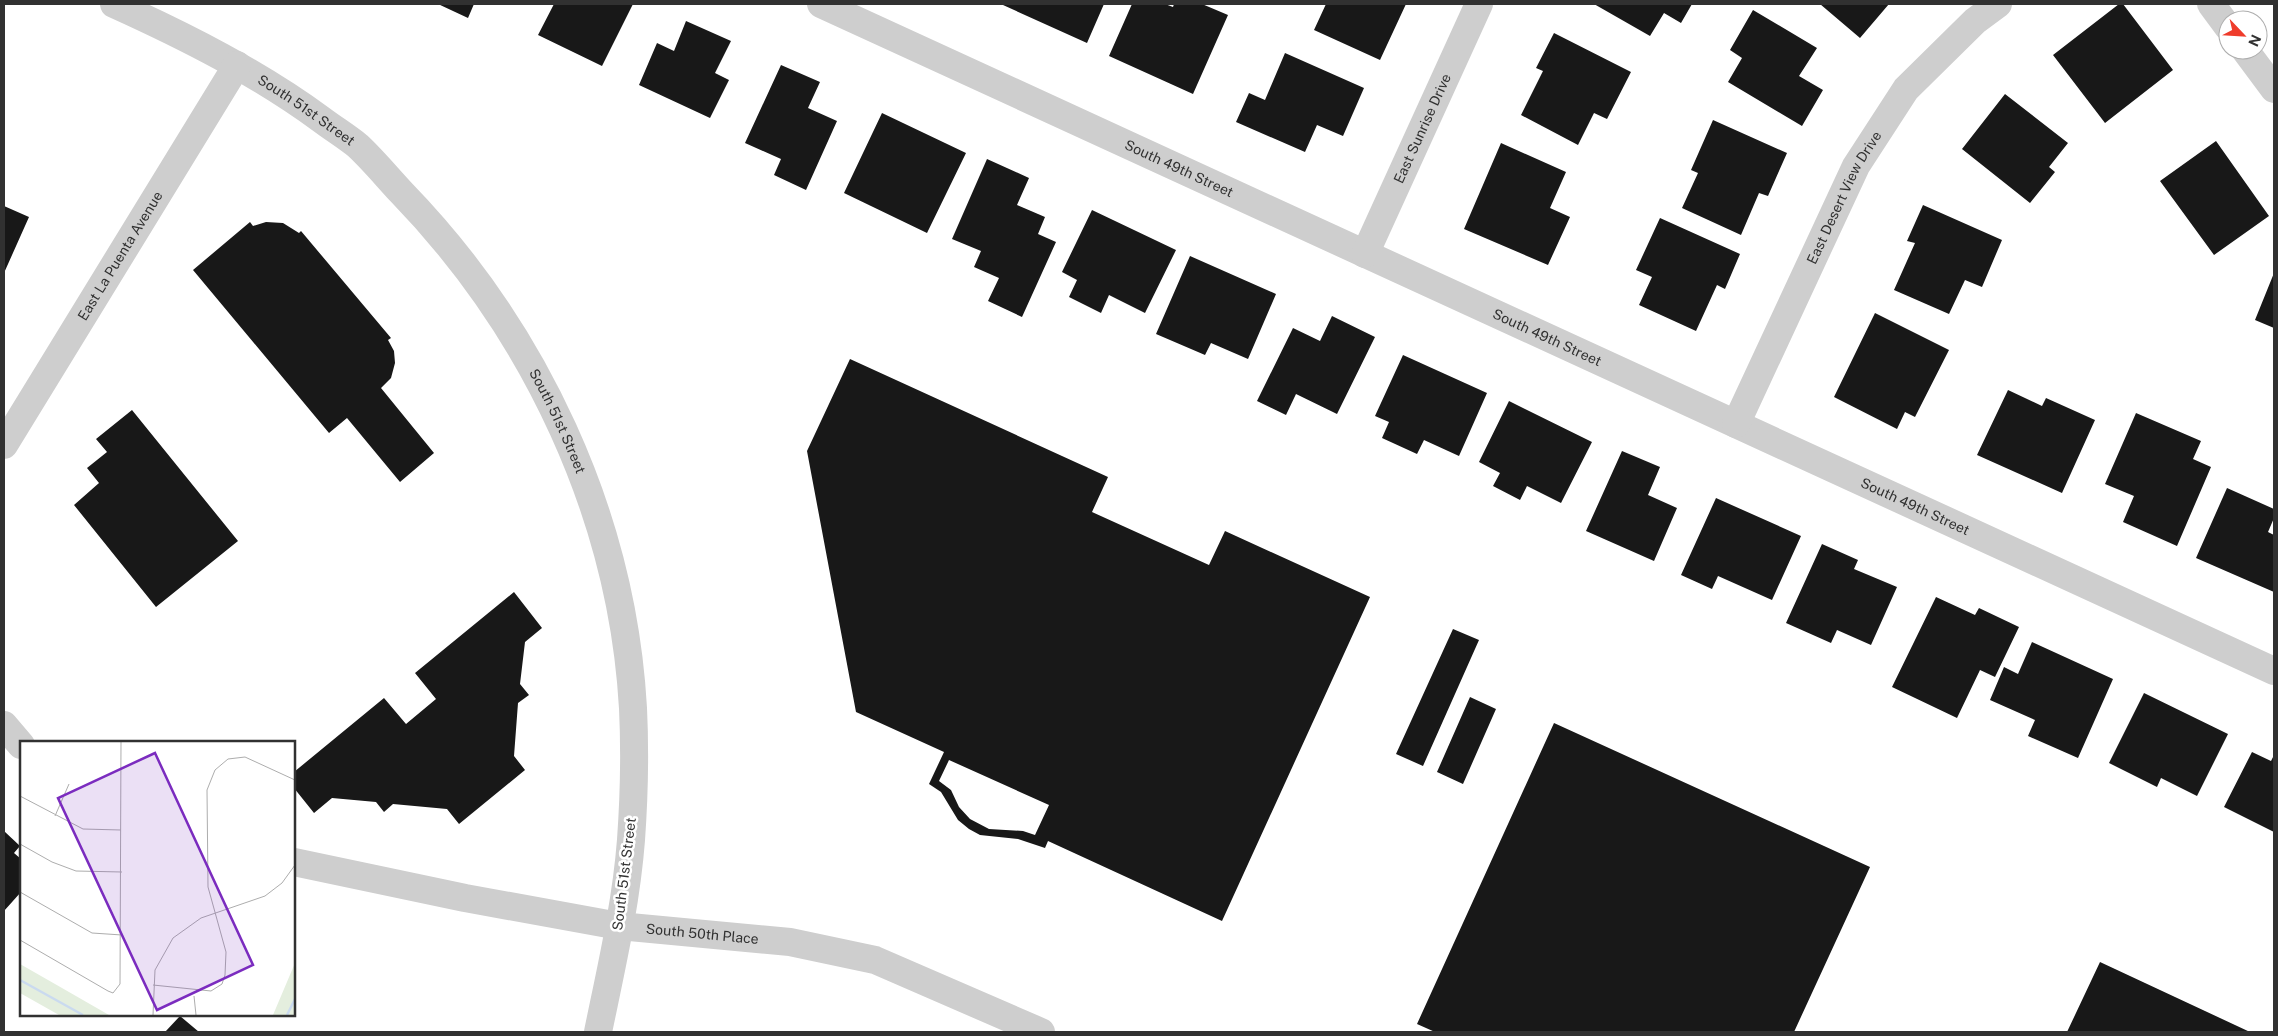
<svg xmlns="http://www.w3.org/2000/svg" width="2278" height="1036" font-family="'Public Sans',sans-serif">
<style>
.building{fill:#181818;fill-rule:evenodd}
.lines{fill:none;stroke-linecap:round;stroke-linejoin:round}
.minor{stroke:#cecece;stroke-width:28}
.labels{text-anchor:middle;dominant-baseline:central;stroke-width:5;stroke-linejoin:round;paint-order:stroke}
.street-label{font-size:14px;fill:#313131;stroke:#fff}
.inset-river{fill:none;stroke:#cadaef;stroke-width:2.5}
.inset-road{fill:none;stroke:#adadad;stroke-width:1}
.view{fill:#7b2cbf;fill-opacity:0.15;stroke:#7b2cbf;stroke-width:2.5}
.inset-edge{fill:none;stroke:#313131;stroke-width:2.5}
</style>
<rect width="100%" height="100%" fill="#fff"/>
<path class="building" d="M438 4H474L468 18Z
M554 4H633L602 66 538 35Z
M1004 4H1104L1087 43 1003 5Z
M1132 4H1165L1173 7 1174 4H1202L1228 15 1193 94 1109 56Z
M1326 4H1406L1380 60 1314 30Z
M1594 4H1692L1681 23 1664 13 1650 36Z
M1820 4H1889L1860 38Z
M2119 4H2123L2173 70 2105 123 2053 55Z
M1753 10 1817 48 1799 76 1823 90 1802 126 1728 82 1742 58 1730 50Z
M686 21 731 41 715 73 729 80 710 118 639 85 657 43 674 51Z
M1554 33 1631 72 1607 119 1594 113 1578 145 1521 115 1543 71 1536 68Z
M1285 53 1364 88 1343 136 1317 125 1305 152 1236 122 1249 93 1265 100Z
M781 65 820 82 808 108 837 121 806 190 774 175 781 159 745 143Z
M2005 94 2068 143 2049 167 2055 172 2030 203 1962 149Z
M882 113 966 153 927 233 844 193Z
M1713 120 1787 153 1768 196 1759 193 1741 235 1682 208 1698 173 1691 170Z
M2216 141 2269 216 2214 255 2160 181Z
M1501 143 1566 172 1550 208 1570 217 1548 265 1464 229Z
M987 159 1029 178 1017 205 1045 217 1038 234 1056 242 1022 317 988 301 999 278 974 267 981 251 952 239Z
M1923 205 2002 240 1982 287 1965 280 1949 314 1894 290 1915 243 1907 241Z
M4 206 29 217 4 273Z
M1092 210 1176 250 1145 313 1109 295 1101 313 1069 297 1077 280 1062 272Z
M1660 218 1740 254 1725 289 1717 285 1696 331 1639 305 1652 277 1636 270Z
M250 222 253 226 266 222 283 223 299 233 301 231 391 338 388 340 394 351 395 363 391 378 381 388 434 453 400 482 347 418 329 433 193 270Z
M1190 256 1276 294 1248 359 1211 343 1205 355 1156 334Z
M2274 273V328L2255 320Z
M1875 313 1949 350 1915 417 1905 412 1897 429 1834 397Z
M1332 316 1375 337 1337 414 1296 394 1286 415 1257 401 1293 328 1320 341Z
M1403 355 1487 393 1459 456 1424 440 1417 454 1382 438 1389 422 1375 416Z
M850 359 1108 477 1092 512 1209 565 1225 531 1370 597 1222 921 1048 841 1045 848 1018 839 980 835 969 829 958 820 941 792 929 784 944 752 856 712 807 451ZM949 760 1049 805 1035 835 1023 831 989 829 970 819 959 807 951 790 939 781Z
M2008 390 2042 406 2046 398 2095 420 2062 493 1977 455Z
M1509 401 1592 442 1561 503 1527 486 1520 500 1493 486 1500 473 1479 462Z
M132 410 238 541 156 607 74 505 99 483 87 468 107 452 96 439Z
M2136 413 2201 441 2193 459 2211 467 2177 546 2123 522 2134 496 2105 484Z
M1622 451 1660 467 1648 495 1677 508 1654 561 1586 531Z
M2227 488 2274 509V518L2268 532 2274 535V592L2196 558Z
M1716 498 1801 536 1772 600 1718 576 1712 589 1681 575Z
M1822 544 1858 560 1854 569 1897 587 1871 645 1837 630 1831 643 1786 623Z
M514 592 542 628 525 642 520 684 529 695 518 703 514 756 525 770 459 824 447 809 393 804 384 812 376 802 332 798 314 813 294 788V772L384 698 406 724 436 699 415 673Z
M1936 597 1975 615 1979 608 2019 627 1995 677 1980 670 1957 718 1892 687Z
M1453 629 1479 640 1423 766 1396 754Z
M2032 642 2113 679 2078 758 2028 736 2035 720 1990 700 2004 667 2018 674Z
M2144 693 2228 734 2197 796 2161 778 2157 787 2109 763Z
M1470 697 1496 709 1463 784 1437 772Z
M1554 723 1870 867 1794 1032H1435L1417 1024Z
M2252 752 2271 761 2274 755V832L2224 807Z
M4 831 20 846 14 853 21 859V892L4 911Z
M2100 962 2250 1032H2067Z
M180 1016 199 1032H165Z"/>
<g class="lines">
<g class="minor">
<path id="s1" d="M114 4C187 37 258 73 322 120 334 129 347 137 358 146 373 160 387 177 401 192 535 330 622 515 633 708 635 750 634 798 631 840 626 905 611 969 598 1032"/>
<path id="s2" d="M821 4 2274 671"/>
<path d="M2211 4 2228 27"/>
<path d="M2245 50 2274 89"/>
<path id="s3" d="M1365 254 1479 4"/>
<path id="s4" d="M1736 424 1856 166 1906 89 1975 21 1998 4"/>
<path id="s5" d="M4 445 237 65"/>
<path d="M4 725 21 745"/>
<path id="s6" d="M294 862 465 898 619 926 790 942 875 960 1041 1032"/>
</g>
</g>
<g class="labels">
<g class="street-label">
<text stroke="none"><textPath href="#s1" startOffset="220">South 51st Street</textPath></text>
<text stroke="none"><textPath href="#s3" startOffset="138">East Sunrise Drive</textPath></text>
<text stroke="none"><textPath href="#s2" startOffset="394">South 49th Street</textPath></text>
<text stroke="none"><textPath href="#s4" startOffset="251">East Desert View Drive</textPath></text>
<text stroke="none"><textPath href="#s5" startOffset="222">East La Puenta Avenue</textPath></text>
<text stroke="none"><textPath href="#s2" startOffset="799">South 49th Street</textPath></text>
<text stroke="none"><textPath href="#s1" startOffset="625">South 51st Street</textPath></text>
<text stroke="none"><textPath href="#s2" startOffset="1204">South 49th Street</textPath></text>
<text transform="translate(624 874) rotate(-83)">South 51st Street</text>
<text stroke="none"><textPath href="#s6" startOffset="415">South 50th Place</textPath></text>
</g>
</g>
<g transform="translate(20 741)">
<rect width="275" height="275" fill="#fff"/>
<path d="M275 222V274H247H253ZM0 223 42 247 89 274H39L0 252Z" fill="#e4eede"/>
<path class="inset-river" d="M0 239 63 274M267 274 275 258"/>
<path class="inset-road" d="M0 55 63 88 101 89M35 75 49 43M0 103 32 121 56 130 102 131M0 151 72 192 102 194M0 199 88 250 93 252 100 243 101 1M133 244 191 250 202 243 205 234 206 211 188 146 187 49 195 29 208 18 225 16 275 39M174 255 176 274M133 274 135 229 153 197 181 177 245 155 262 142 275 124"/>
<path class="view" d="M135 12 233 224 137 269 38 57Z"/>
<rect width="275" height="275" class="inset-edge"/>
</g>
<rect width="2278" height="1036" fill="none" stroke="#313131" stroke-width="10"/>
<g transform="translate(2243 35) rotate(115)"><circle r="24" fill="#ffffff" stroke="#adadad"/>
<path d="M0-4L9 19L0 12L-9 19Z" fill="#ef3c2b"/>
<text y="-8" font-size="14" font-weight="bold" text-anchor="middle" fill="#313131">N</text>
</g>
</svg>
